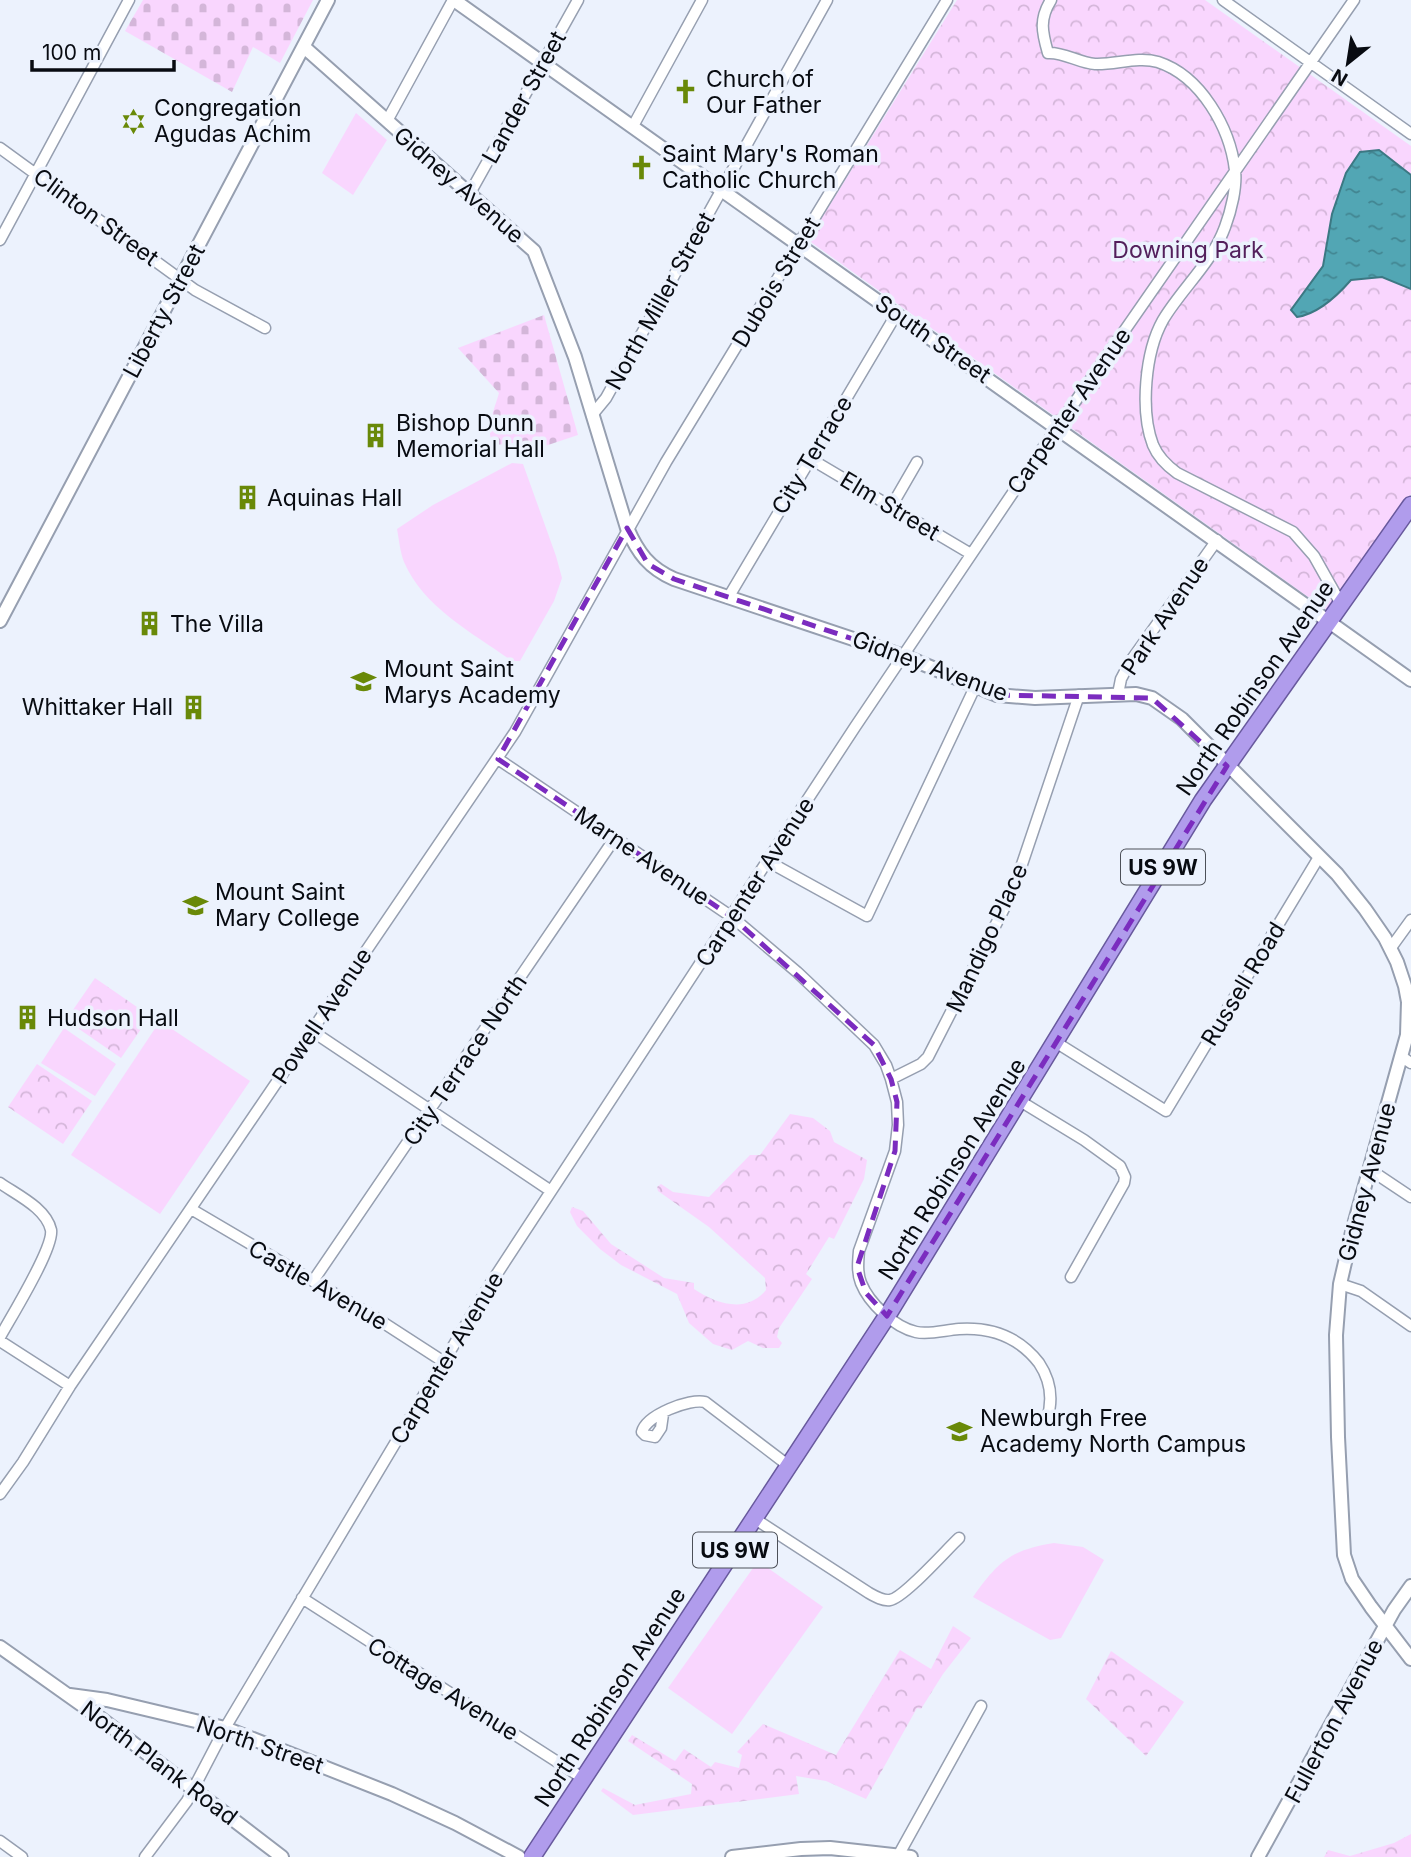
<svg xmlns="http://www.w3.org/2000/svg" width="1411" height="1857" font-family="Inter,sans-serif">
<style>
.grass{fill:#f9d6fe}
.forest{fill:url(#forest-crowns)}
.cemetery{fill:url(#cemetery-stones)}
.water{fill:url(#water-ripples);stroke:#3c7883;stroke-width:2}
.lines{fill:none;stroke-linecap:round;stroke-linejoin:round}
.minor-casing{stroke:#969fb0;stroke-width:13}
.tertiary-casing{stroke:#969fb0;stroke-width:16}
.trunk-casing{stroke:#68599d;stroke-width:19}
.minor{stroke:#fff;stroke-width:10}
.tertiary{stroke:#fff;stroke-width:12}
.trunk{stroke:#b09cec;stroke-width:16}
.minor-bridge-casing{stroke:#969fb0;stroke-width:13;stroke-linecap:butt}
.minor-bridge{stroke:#fff;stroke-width:10}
.marked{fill:none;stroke:#7b2cbf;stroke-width:5;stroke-dasharray:14 9;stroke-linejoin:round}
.labels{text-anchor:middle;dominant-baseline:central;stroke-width:7;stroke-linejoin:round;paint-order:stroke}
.shield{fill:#ecf2fd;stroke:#4c5058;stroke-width:2}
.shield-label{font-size:21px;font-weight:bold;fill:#080b11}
.poi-label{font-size:23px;fill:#080b11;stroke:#ecf2fd;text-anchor:start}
.street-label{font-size:23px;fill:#080b11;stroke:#ecf2fd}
.park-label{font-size:23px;fill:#53205c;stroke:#ecf2fd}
</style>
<defs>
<pattern id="forest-crowns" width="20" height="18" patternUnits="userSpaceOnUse" patternTransform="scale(1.75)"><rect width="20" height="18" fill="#f9d6fe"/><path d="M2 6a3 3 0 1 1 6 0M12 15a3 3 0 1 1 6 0" fill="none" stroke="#d4b6d9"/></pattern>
<pattern id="cemetery-stones" width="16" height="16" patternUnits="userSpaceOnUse" patternTransform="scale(1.75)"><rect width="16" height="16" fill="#f9d6fe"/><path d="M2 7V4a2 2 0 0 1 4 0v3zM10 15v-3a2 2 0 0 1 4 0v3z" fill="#d4b6d9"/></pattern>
<pattern id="water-ripples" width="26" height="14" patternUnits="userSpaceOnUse" patternTransform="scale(1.75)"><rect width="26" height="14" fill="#52a6b4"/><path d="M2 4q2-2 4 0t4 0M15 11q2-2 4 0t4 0" fill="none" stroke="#428591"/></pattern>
</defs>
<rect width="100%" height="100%" fill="#ecf2fd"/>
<path class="grass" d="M356 113 387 140 353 195 322 173Z
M512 463 523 464 556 556 562 578 554 601 520 661H512C473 633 424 608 404 562 400 552 399 539 397 529L433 505Z
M160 1021 250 1081 160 1214 71 1155Z
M64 1028 116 1064 95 1096 41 1063Z
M1054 1543 1083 1547 1104 1560 1061 1638 1050 1640 973 1597C998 1562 1010 1550 1054 1543Z
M758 1561 823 1607 732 1734 668 1688Z"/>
<path class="forest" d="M957 0H1205L1411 146V494L1330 608 1325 609 808 240Z
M95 978 150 1016 121 1058 66 1020Z
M37 1064 92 1101 63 1144 8 1107Z
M790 1114 813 1118 830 1131 834 1142 867 1160 864 1179 834 1239 829 1237 806 1274 812 1279 779 1328 777 1337 782 1343 779 1348H763L748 1341 732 1350 713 1344 689 1323 677 1294 621 1265 600 1249 577 1226 570 1212 572 1207 583 1211 611 1244 664 1278 694 1283V1289C716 1304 747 1314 766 1290L765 1278 709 1227 658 1191 657 1187 661 1184 673 1192 709 1197 750 1155H760Z
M953 1626 971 1638 943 1674 921 1709 917 1708 866 1799 826 1781 796 1776 799 1794 633 1815 601 1791 603 1788 635 1805 691 1794 692 1784 628 1741 632 1735 675 1761 684 1749 711 1767 715 1762 739 1768 742 1755 737 1752 763 1724 836 1755 900 1650 931 1669Z
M1111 1651 1184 1702 1146 1756 1086 1699Z
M1411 1834V1857H1324L1328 1850 1350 1856 1394 1843Z"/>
<path class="cemetery" d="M143 0H313L280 63 253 47 232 92 125 31Z
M544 315 578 435 539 448 514 443 495 445C483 433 495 408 499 393L458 348Z"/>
<path class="water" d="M1379 150 1411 175V289L1382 277 1351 280C1337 296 1318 314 1297 317L1291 310 1323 266 1332 214 1346 173 1360 152Z"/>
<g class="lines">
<defs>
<path id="minor" d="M1051 0C1039 19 1042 32 1048 53 1064 52 1079 63 1095 64 1115 65 1138 56 1158 62 1201 76 1230 128 1235 170 1237 187 1231 211 1225 227 1212 263 1182 288 1163 320 1145 352 1140 411 1153 445 1158 457 1166 465 1177 473L1293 532 1314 556 1341 604
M1223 0 1411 134
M387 121 453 0
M633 126 702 0
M0 148 195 290 265 328
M470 193 578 0
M0 240 129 0
M1068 412 1354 0
M592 415 606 398 827 0
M809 458 971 554
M891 507 917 462
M728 598 897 313
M1118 694 1121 679 1130 662 1217 540
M498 759 732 917 797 972 874 1045 886 1065 891 1079 897 1102 898 1125 895 1151 859 1251C858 1262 857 1273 861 1283 869 1303 894 1327 916 1332 929 1335 945 1330 959 1329 991 1327 1019 1337 1039 1363 1051 1381 1053 1400 1047 1419
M769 862 867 916 975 687
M1390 949 1411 920
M312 1031 551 1191
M1057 1043 1166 1111 1319 857
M1402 1057 1411 1063
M891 1079 921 1064 928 1057 1013 891 1079 695
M1020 1101 1084 1140 1120 1166 1125 1177 1124 1183 1071 1277
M1369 1169 1411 1197
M0 1183C17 1195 46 1208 51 1230 54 1248 11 1317 0 1337
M191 1209 376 1318 444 1362
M313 1281 615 838
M1340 1284 1361 1291 1411 1326
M0 1341 70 1386
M663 1414 661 1428 655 1437 645 1435 642 1432C646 1415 690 1398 705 1402L789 1466
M0 1494 23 1462 70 1386 515 732 666 462 947 0
M755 1519 869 1593C876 1597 883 1601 890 1600 904 1598 947 1549 959 1538
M302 1598 584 1779
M0 1841 22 1857
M898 1856 981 1706
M145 1857 187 1801 225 1728 489 1286 855 727 1045 445"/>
<path id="tertiary" d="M454 0 1411 680
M304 47 534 251 575 357 627 528C638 553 649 568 674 579L904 656 997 695 1035 698 1136 694 1152 698 1182 719 1337 874 1365 909 1385 938 1397 962 1405 986 1408 1002 1407 1035 1352 1232 1340 1284 1336 1335 1338 1437 1344 1555 1352 1579 1371 1607 1411 1659
M0 621 328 0
M0 1647 103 1720 282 1857
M70 1695 107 1700 225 1728 392 1794 455 1823 519 1857
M732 1857 801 1849 830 1848 911 1857
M1258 1857 1394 1610 1411 1586"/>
<path id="trunk" d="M532 1857 887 1316 1203 800 1411 505"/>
</defs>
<use href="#minor" class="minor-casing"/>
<use href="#tertiary" class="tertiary-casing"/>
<use href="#trunk" class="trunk-casing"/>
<use href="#minor" class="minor"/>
<use href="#tertiary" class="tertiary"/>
<use href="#trunk" class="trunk"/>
<defs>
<path id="minor-bridge" d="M1045 445 1068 412"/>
</defs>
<use href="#minor-bridge" class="minor-bridge-casing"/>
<use href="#minor-bridge" class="minor-bridge"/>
</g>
<path class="marked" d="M627 528 648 564 674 579 904 656 997 695 1152 698 1227 766 887 1316 866 1293 857 1267 895 1151 897 1102 891 1079 874 1045 732 917 498 759Z"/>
<defs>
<symbol id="church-bare" viewBox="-9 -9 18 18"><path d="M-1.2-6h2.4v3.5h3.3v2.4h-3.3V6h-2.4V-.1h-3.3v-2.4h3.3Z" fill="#698908" stroke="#ecf2fd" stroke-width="2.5" paint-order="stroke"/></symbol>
<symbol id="synagogue-bare" viewBox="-9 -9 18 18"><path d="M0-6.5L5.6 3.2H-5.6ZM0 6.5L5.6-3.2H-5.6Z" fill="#698908" stroke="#ecf2fd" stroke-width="2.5" paint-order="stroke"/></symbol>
<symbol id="building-bare" viewBox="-9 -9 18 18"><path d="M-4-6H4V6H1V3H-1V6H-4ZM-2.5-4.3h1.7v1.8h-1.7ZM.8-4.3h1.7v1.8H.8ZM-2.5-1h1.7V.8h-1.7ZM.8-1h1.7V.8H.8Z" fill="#698908" stroke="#ecf2fd" stroke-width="2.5" paint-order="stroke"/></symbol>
<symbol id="school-bare" viewBox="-9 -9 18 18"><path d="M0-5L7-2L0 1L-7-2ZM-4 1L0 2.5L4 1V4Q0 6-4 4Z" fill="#698908" stroke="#ecf2fd" stroke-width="2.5" paint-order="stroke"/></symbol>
<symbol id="university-bare" viewBox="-9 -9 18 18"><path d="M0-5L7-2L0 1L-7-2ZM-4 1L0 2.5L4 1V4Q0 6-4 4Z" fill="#698908" stroke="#ecf2fd" stroke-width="2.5" paint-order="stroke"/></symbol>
</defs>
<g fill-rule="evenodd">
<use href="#church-bare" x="668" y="74" width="35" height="35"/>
<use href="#synagogue-bare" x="116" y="104" width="35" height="35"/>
<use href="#church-bare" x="624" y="150" width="35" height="35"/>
<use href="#building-bare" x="358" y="418" width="35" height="35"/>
<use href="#building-bare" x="230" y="480" width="35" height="35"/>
<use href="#building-bare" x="132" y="606" width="35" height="35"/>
<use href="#school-bare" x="346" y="664" width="35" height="35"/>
<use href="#building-bare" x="176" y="690" width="35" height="35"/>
<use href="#university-bare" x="178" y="888" width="35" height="35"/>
<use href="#building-bare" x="10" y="1000" width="35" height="35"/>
<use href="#school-bare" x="942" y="1414" width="35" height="35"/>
</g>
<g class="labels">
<g class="shield">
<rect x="1121" y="849.5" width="84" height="35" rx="5"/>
<rect x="693" y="1532.5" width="84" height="35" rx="5"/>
</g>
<g class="shield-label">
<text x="1163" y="867">US 9W</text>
<text x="735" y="1550">US 9W</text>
</g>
<g class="poi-label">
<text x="706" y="79">Church of<tspan x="706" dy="26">Our Father</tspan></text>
<text x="154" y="108">Congregation<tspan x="154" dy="26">Agudas Achim</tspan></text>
<text x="662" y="154">Saint Mary's Roman<tspan x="662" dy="26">Catholic Church</tspan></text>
<text x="396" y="423">Bishop Dunn<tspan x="396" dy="26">Memorial Hall</tspan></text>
<text x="267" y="498">Aquinas Hall</text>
<text x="170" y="624">The Villa</text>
<text x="384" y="669">Mount Saint<tspan x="384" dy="26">Marys Academy</tspan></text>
<text x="173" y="707" text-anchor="end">Whittaker Hall</text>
<text x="215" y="892">Mount Saint<tspan x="215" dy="26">Mary College</tspan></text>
<text x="47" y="1018">Hudson Hall</text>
<text x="980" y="1418">Newburgh Free<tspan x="980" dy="26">Academy North Campus</tspan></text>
</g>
<g class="street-label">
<text transform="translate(524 97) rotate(-61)">Lander Street</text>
<text transform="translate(459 185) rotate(41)">Gidney Avenue</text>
<text transform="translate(96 217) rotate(36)">Clinton Street</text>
<text transform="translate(776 282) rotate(-59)">Dubois Street</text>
<text transform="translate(660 301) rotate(-61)">North Miller Street</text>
<text transform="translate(164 311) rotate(-62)">Liberty Street</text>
<text transform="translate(933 339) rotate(35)">South Street</text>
<text transform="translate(1069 411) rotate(-55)">Carpenter Avenue</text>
<text transform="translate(812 455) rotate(-59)">City Terrace</text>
<text transform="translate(890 506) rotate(31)">Elm Street</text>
<text transform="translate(1165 616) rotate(-56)">Park Avenue</text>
<text transform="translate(930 666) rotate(20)">Gidney Avenue</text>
<text transform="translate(1255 688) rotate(-55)">North Robinson Avenue</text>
<text transform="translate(642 856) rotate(34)">Marne Avenue</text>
<text transform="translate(755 882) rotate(-57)">Carpenter Avenue</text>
<text transform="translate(987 938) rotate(-65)">Mandigo Place</text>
<text transform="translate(1243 984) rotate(-59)">Russell Road</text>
<text transform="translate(322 1016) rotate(-56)">Powell Avenue</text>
<text transform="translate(465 1060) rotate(-56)">City Terrace North</text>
<text transform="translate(952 1169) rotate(-58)">North Robinson Avenue</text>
<text transform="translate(1367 1182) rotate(-75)">Gidney Avenue</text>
<text transform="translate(318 1285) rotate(30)">Castle Avenue</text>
<text transform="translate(447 1358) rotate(-59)">Carpenter Avenue</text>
<text transform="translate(443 1689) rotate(32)">Cottage Avenue</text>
<text transform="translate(610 1697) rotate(-57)">North Robinson Avenue</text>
<text transform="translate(1334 1721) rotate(-62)">Fullerton Avenue</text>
<text transform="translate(260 1745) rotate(19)">North Street</text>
<text transform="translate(159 1763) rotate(37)">North Plank Road</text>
</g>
<g class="park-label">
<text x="1188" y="250">Downing Park</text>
</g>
</g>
<g transform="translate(1348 63) rotate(210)" stroke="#ecf2fd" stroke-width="5" paint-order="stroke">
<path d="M0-5L12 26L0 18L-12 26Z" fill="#080b11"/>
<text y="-10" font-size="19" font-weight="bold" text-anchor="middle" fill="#080b11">N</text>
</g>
<path d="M32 60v10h142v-10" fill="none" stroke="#080b11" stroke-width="3.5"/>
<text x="42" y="60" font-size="21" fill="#080b11" stroke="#ecf2fd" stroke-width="5" paint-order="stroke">100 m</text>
</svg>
